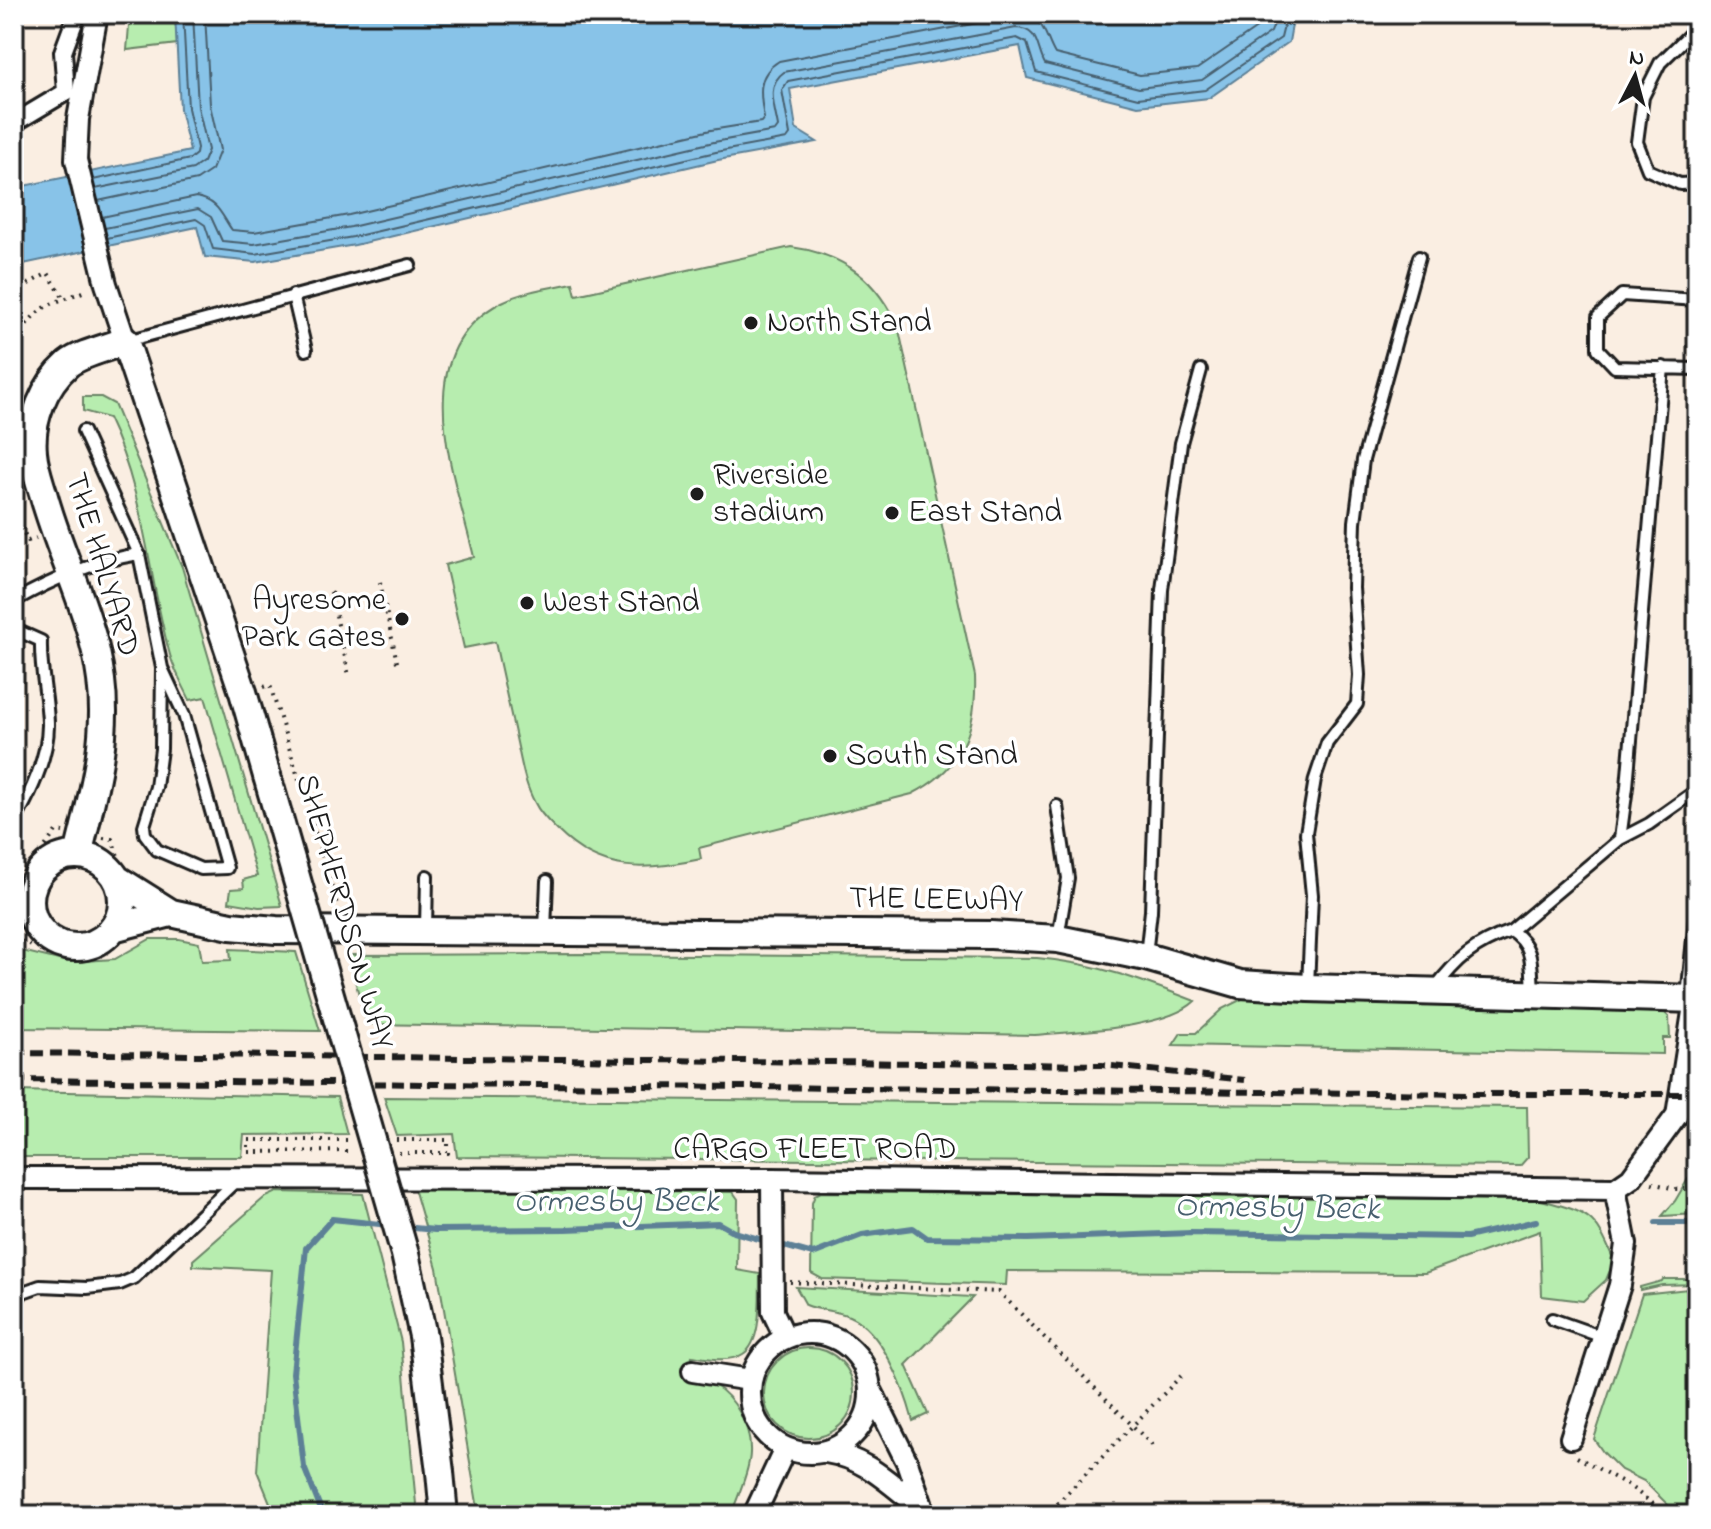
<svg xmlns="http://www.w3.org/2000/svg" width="1711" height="1529" font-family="'Indie Flower',sans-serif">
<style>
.green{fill:#b7edaf;stroke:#6a8466;stroke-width:2}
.water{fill:#88c3e8;stroke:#5d8096;stroke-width:2}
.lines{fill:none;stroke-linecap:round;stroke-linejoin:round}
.shore{stroke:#475f6e;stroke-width:2}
.stream{stroke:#5d8096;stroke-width:6}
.service-casing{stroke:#1c1c1c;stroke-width:16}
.pedestrian-casing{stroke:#1c1c1c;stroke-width:22}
.minor-casing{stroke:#1c1c1c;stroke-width:26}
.tertiary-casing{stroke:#1c1c1c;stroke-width:32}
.path{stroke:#1c1c1c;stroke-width:4;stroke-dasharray:2 6;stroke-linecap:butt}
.service{stroke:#fff;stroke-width:10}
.pedestrian{stroke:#fff;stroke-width:16}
.minor{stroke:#fff;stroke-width:20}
.tertiary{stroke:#fff;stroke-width:26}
.rail{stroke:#1c1c1c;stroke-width:6;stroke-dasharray:12 6;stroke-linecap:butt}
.tertiary-bridge-casing{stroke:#1c1c1c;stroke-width:32;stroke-linecap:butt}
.tertiary-bridge{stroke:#fff;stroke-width:26}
.poi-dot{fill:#1c1c1c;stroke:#fff;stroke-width:3}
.labels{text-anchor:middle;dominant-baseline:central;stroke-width:7;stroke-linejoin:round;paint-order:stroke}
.poi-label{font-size:32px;fill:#1c1c1c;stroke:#fff;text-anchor:start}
.street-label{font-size:32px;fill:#1c1c1c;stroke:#fff}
.water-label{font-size:34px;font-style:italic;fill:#475f6e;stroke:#fff}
</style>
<rect width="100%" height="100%" fill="#faeee2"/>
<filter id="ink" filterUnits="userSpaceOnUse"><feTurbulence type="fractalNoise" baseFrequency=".0125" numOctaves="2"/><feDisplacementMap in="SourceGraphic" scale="16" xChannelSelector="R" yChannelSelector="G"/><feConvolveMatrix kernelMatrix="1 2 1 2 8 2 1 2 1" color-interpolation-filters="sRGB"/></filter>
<g filter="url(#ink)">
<path class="green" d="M130 14H175L177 44 127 50Z
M791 247C844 254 878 280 899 330L975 676C977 730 962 769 912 794L699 848 701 859C646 871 601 874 558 831 550 823 540 814 535 803 524 783 521 760 516 738 509 706 502 674 495 642L464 648 445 565 474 557C455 476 404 353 502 302 523 291 549 288 573 283L576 295Z
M83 397H101L114 404 182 567 282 906 259 907 229 902 231 889 244 888 243 880 257 876 205 697 190 700C183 685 174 670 170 655 148 575 145 494 108 418L83 411Z
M150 939H179L199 943 202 961 231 960 230 949 296 952 320 1031 14 1028V949L67 962 115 959Z
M588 954 1037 958C1095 963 1141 980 1195 1001 1166 1029 1076 1031 1035 1035L367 1024 348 955Z
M1252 994 1663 1011 1669 1017 1670 1038H1663V1054L1173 1045 1181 1033H1196L1222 1009Z
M14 1091 337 1097 347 1134 244 1135 242 1157H14Z
M384 1097 1527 1107 1528 1157 1520 1166 457 1157 454 1134 397 1136Z
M1688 1179H1697V1214L1662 1216 1675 1201Z
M414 1188 733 1192 738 1199 737 1270 760 1274C759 1295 763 1342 743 1354 729 1363 707 1358 692 1356L690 1378C698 1381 708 1382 714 1385 726 1392 734 1402 740 1413 761 1452 745 1476 731 1515H479L437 1268Z
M277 1192 363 1194 401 1342 417 1515H275L257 1471 271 1270 193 1266V1260L264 1198Z
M821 1192 1541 1200C1589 1213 1595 1214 1614 1261L1606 1280 1583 1301 1542 1296 1540 1231 1425 1273 1007 1271 1006 1285 822 1279 811 1273 812 1203 815 1195Z
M1663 1279H1697V1284L1662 1285 1640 1290V1287L1662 1281Z
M796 1287 973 1297 906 1365 928 1414 913 1421C904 1387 882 1330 849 1316 835 1310 820 1311 806 1305Z
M1697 1288V1515H1678L1644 1481 1621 1470 1603 1452 1594 1439 1642 1294Z
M764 1393a45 45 0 1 1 90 0a45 45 0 1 1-90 0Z"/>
<path class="water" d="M175 14H1308L1292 25 1289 42 1209 98 1138 106 1027 78 1020 46 790 89 796 129 817 142 718 160 355 245 255 262 205 257 197 227 14 266V188L190 151 180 109Z"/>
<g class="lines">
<path class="shore" d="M93 180 190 159 196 154 197 148 188 108 183 14
M95 189 193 169 203 162 208 150 198 107 193 14
M98 201 197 180 212 170 220 150 210 105 205 14
M102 217 196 197C219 201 221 215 232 230L254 232 349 215 711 130 761 122 764 118C760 95 756 75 779 61L1014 16C1047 15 1043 34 1055 54L1140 75 1197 69 1261 25 1264 14
M105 228 198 209 211 217 222 241 254 244 351 227 714 142 775 131 778 127C775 108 765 85 784 72L1016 28C1040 29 1036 48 1045 64L1139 88 1202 80 1271 32 1278 14
M107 238 196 219 205 225 213 249 255 254 353 237 716 152 787 139 790 135 782 90 788 81 1017 38 1027 43 1036 72 1138 98 1205 90 1281 38 1285 22 1294 14"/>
<path class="stream" d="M1656 1223H1697
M404 1227 435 1230 566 1229 718 1223 734 1232 813 1254 862 1235 913 1228 927 1238 1028 1239 1191 1233 1467 1237 1536 1221
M323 1515 304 1467 293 1373 306 1248 332 1219 389 1225"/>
<defs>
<path id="service" d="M1697 27 1660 63 1643 97 1637 142 1648 170 1680 184 1697 183
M293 295 306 350
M1697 300 1622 295 1598 317V349L1615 367 1697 369
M127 341 410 265
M83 431 139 554 162 668 161 749 156 787 144 826 145 834 157 850 201 869 227 868 184 715 162 668
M14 601C54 579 94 561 139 554
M14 629 41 641C40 669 47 695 48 722 49 755 30 795 14 822
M1057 806 1068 878 1058 938
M1620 839 1627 787 1663 367
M426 929 427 876
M545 930 547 881
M1511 931 1620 839 1649 824 1697 790
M1146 955 1151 911 1162 590 1181 443 1201 370
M1308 986 1312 895 1306 833 1315 779 1327 743 1357 704 1359 675 1353 588 1355 522 1363 460 1419 257
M1434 989C1458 958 1474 944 1511 931 1535 946 1531 967 1533 992
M1687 997 1697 900
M14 1303 23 1292 40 1286 87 1288 120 1284 134 1278 237 1180
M1552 1319 1603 1337"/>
<path id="pedestrian" d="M14 123 66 92 63 52 77 14"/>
<path id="minor" d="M97 14 78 119 76 160 106 284 125 341
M14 1178 772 1179 1615 1189
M772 1179 773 1312 785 1337
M1615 1189 1631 1178 1677 1115 1695 999
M750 1393a60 60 0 1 1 120 0a60 60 0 1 1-120 0Z
M693 1371 750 1380
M872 1392 907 1462 925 1515
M1571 1438 1620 1285 1626 1244 1615 1189
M826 1452C866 1458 890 1484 921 1508
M754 1515 785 1449"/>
<path id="tertiary" d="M78 855C92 796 109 741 101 680 93 615 60 556 43 493 39 480 34 466 33 452 30 420 44 385 68 364 82 353 108 348 125 341L243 692 267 776
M30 901a46 46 0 1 1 92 0a46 46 0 1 1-92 0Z
M117 879 171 913
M113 928 171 913 231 926 276 930 991 935 1058 939 1146 957 1240 984 1308 988 1697 999
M440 1472 444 1515"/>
</defs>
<use href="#service" class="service-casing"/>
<use href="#pedestrian" class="pedestrian-casing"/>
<use href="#minor" class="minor-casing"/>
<use href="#tertiary" class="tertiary-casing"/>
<path class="path" d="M14 292 48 273 64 299
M14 345C35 305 48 305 88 290
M14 512 28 541 36 538
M380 582 398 667
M331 592 349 676
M264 687 270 685 338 908
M103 838 112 839 118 856
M14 881 25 875 56 831 63 832
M14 939 75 959 107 950
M347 1140H248V1152L351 1151
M396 1140H448V1153H398
M1652 1183 1675 1189H1697
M790 1282 999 1292 1154 1447
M1577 1457 1628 1485 1668 1515
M1046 1515 1181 1376"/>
<use href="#service" class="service"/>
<use href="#pedestrian" class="pedestrian"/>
<use href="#minor" class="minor"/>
<use href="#tertiary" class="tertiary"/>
<path class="rail" d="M14 1053 1102 1065 1245 1080
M14 1080 1476 1094H1697"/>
<defs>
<path id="tertiary-bridge" d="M267 776 405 1254 423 1336 440 1472"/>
</defs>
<use href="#tertiary-bridge" class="tertiary-bridge-casing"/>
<use href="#tertiary-bridge" class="tertiary-bridge"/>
</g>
</g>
<g class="poi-dot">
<circle cx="751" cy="323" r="8"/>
<circle cx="697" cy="494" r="8"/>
<circle cx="892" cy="513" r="8"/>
<circle cx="527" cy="603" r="8"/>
<circle cx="402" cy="619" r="8"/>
<circle cx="830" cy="756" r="8"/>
</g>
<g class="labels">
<g class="poi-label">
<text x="767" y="323">North Stand</text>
<text x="713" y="476">Riverside<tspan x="713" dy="37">stadium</tspan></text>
<text x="908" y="513">East Stand</text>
<text x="386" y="601" text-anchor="end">Ayresome<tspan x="386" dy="37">Park Gates</tspan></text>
<text x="543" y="603">West Stand</text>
<text x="846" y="756">South Stand</text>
</g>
<g class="street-label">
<text transform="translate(101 565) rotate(73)">THE HALYARD</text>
<text transform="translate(936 901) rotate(1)">THE LEEWAY</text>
<text transform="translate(343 912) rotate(74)">SHEPHERDSON WAY</text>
<text x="815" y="1150">CARGO FLEET ROAD</text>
</g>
<g class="water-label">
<text x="616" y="1203">Ormesby Beck</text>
<text transform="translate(1277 1209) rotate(1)">Ormesby Beck</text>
</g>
</g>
<rect width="1711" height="1529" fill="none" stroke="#fff" stroke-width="48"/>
<rect x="24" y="24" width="1663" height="1481" fill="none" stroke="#1c1c1c" stroke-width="3" filter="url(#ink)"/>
<g transform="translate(1635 76) rotate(6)" stroke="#ffffff" stroke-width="6" paint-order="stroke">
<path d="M0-6L14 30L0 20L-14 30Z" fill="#1c1c1c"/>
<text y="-12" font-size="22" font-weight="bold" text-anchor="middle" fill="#1c1c1c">N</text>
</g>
</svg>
